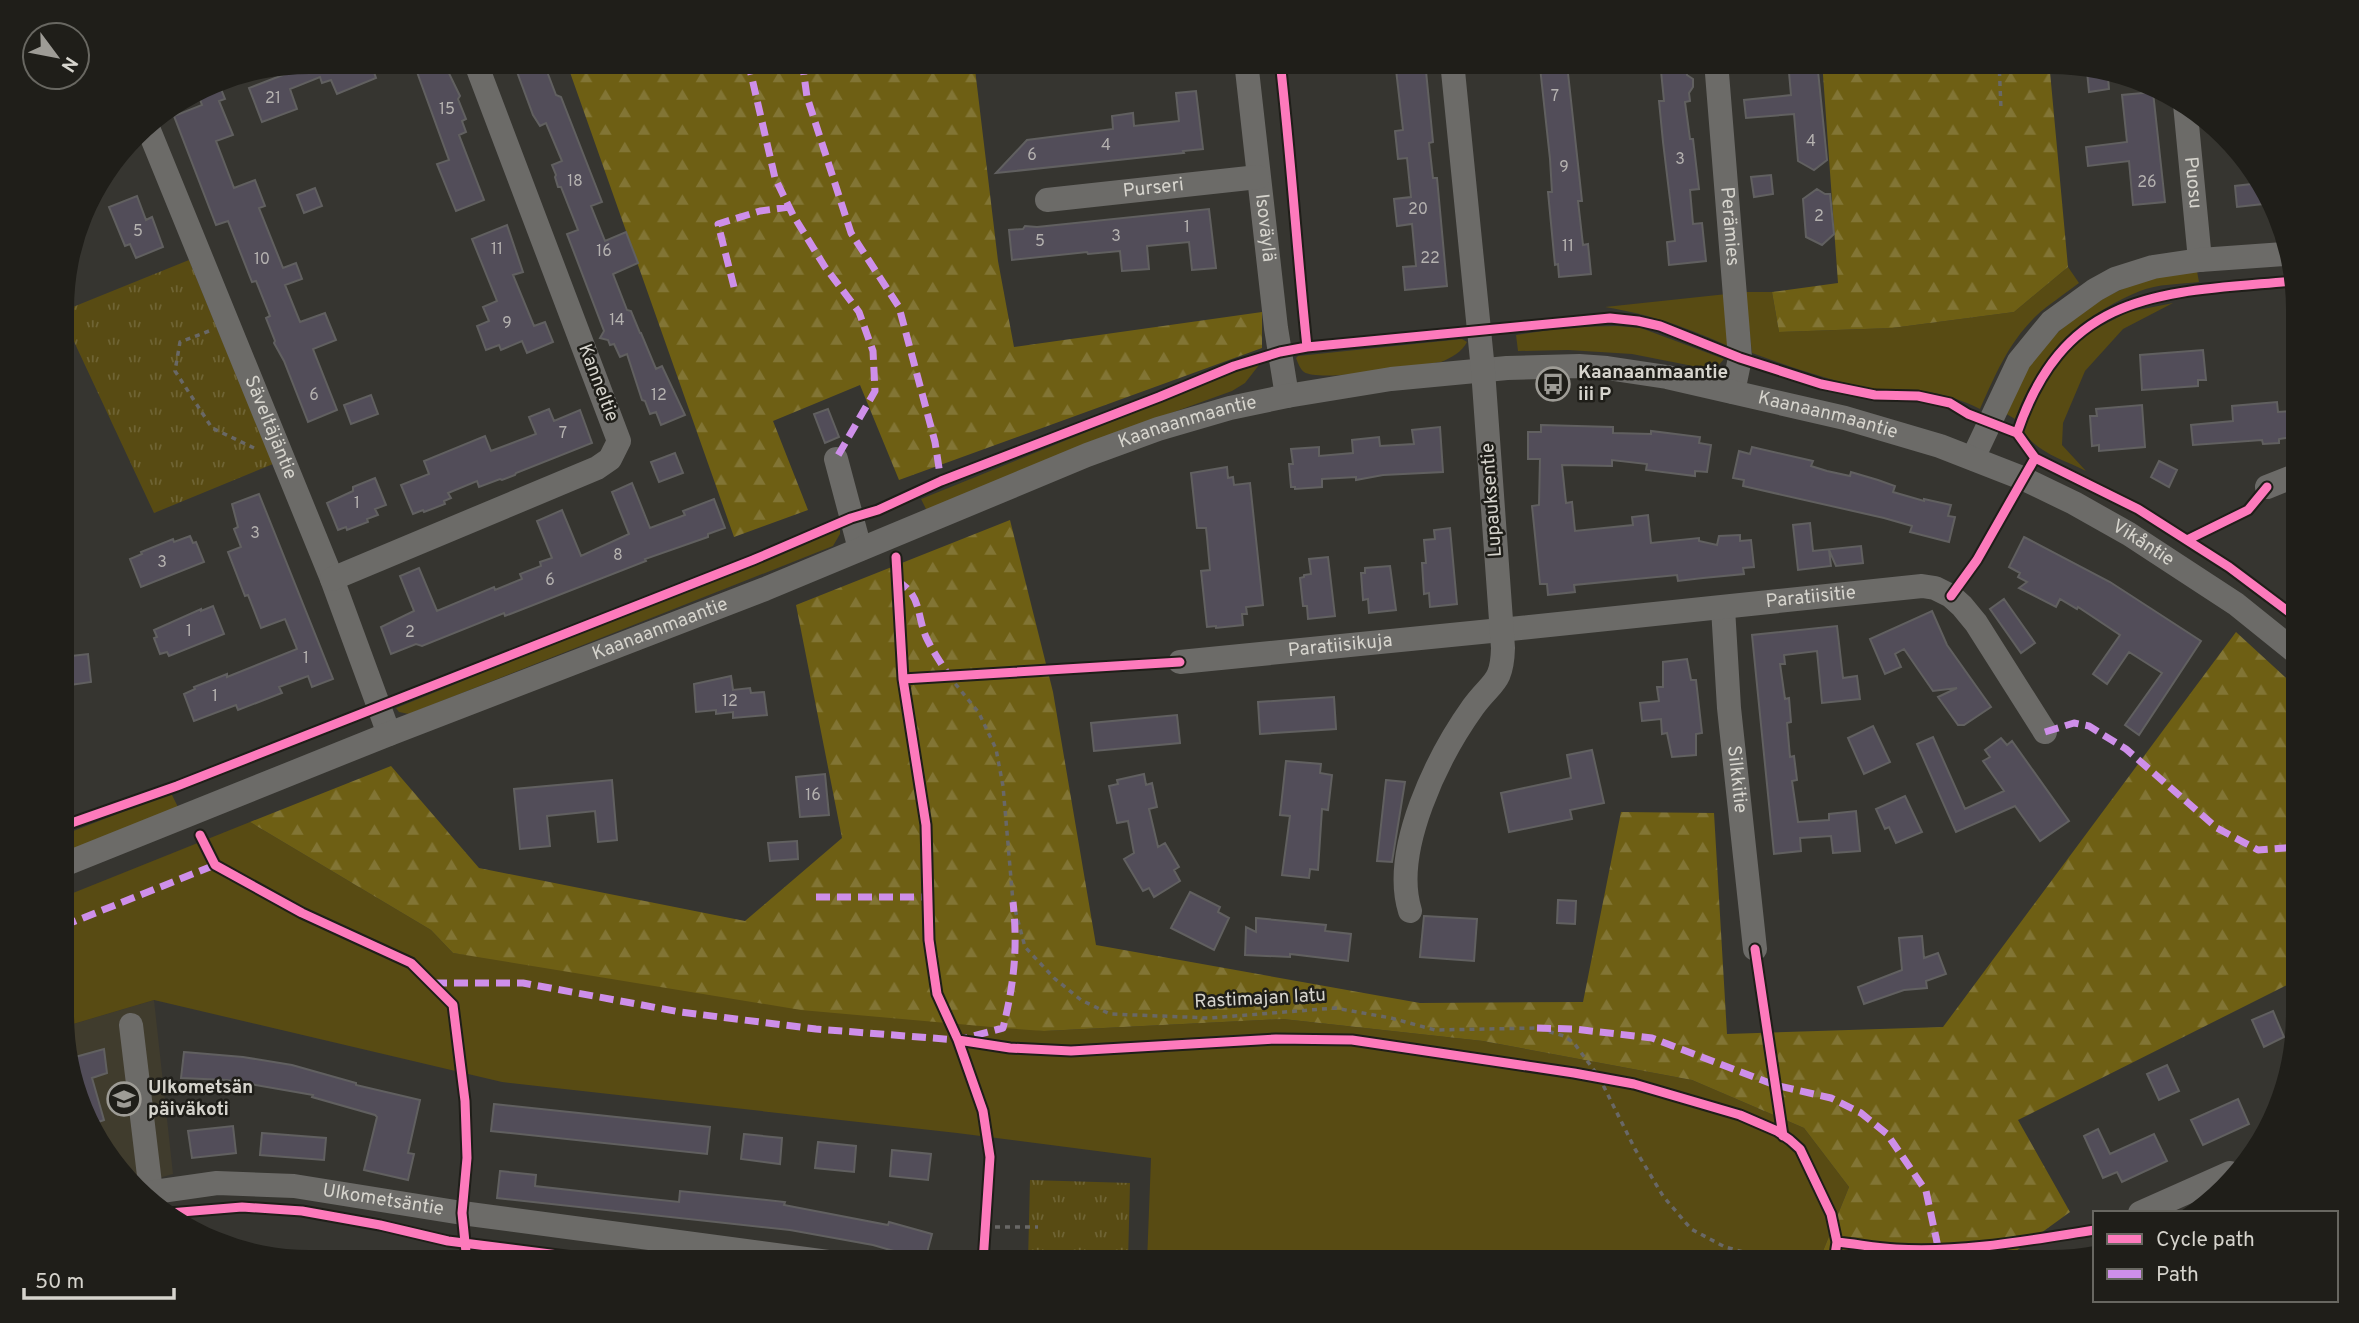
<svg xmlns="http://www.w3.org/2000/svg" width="2359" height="1323" font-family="Overpass,sans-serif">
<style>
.built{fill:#403c2d}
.green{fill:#584b13}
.forest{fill:url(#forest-firs)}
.park{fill:url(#park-tufts)}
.building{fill:#524d59;stroke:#616060;stroke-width:2}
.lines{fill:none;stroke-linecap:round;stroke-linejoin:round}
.path{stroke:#696866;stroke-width:3.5;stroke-dasharray:5 5;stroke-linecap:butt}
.minor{stroke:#6c6b68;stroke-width:24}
.quiet{stroke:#ce8fe9;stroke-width:7;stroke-dasharray:14 7;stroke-linecap:butt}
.cycleway-casing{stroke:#1f1e19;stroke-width:13}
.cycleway{stroke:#fd7abc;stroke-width:9}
.labels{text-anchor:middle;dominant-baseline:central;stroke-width:5;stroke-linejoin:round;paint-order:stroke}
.number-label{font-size:16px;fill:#b5b2b0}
.street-label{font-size:19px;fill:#d6d4cd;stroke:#1f1e19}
.poi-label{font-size:19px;font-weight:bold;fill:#d6d4cd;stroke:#1f1e19;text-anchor:start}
</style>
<defs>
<pattern id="forest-firs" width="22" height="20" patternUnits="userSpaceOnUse" patternTransform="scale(1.75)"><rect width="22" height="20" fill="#6e5f14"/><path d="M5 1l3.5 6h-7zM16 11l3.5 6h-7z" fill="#827535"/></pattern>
<pattern id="park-tufts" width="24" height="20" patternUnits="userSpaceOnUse" patternTransform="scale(1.75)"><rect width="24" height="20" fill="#584b13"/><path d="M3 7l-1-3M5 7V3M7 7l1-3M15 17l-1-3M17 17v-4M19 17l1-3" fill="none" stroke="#6f6434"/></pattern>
</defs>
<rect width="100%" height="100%" fill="#363530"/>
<path class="built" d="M154 1000 173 1174 138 1184 103 1151 63 1046V1027Z"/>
<path class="green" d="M2068 267 2079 283C2065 294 2049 304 2036 316 2009 342 1995 375 1980 409 1958 398 1937 392 1913 390 1899 389 1885 391 1870 388 1829 381 1791 367 1752 353L1745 292H1772L1779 332 1892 328 2014 312Z
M2197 271 2199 282C2181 284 2157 284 2140 291 2080 315 2037 359 2015 419L2003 412C2029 351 2076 306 2139 282 2156 276 2178 275 2197 271Z
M1727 294 1730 347C1686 327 1653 315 1605 307Z
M2173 303 2123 329 2085 371 2063 423 2062 445 2086 471C2065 460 2037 453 2024 432L2029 410 2060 357 2090 332 2128 312Z
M1617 326 1641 328 1724 359 1718 366 1708 369 1632 354 1568 350 1518 351 1516 335 1570 327Z
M1462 339 1467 342C1462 352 1451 358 1441 362 1418 365 1320 383 1304 372 1300 369 1298 363 1296 358L1298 356Z
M1257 363 1259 365 1245 383 1232 391 1160 417 927 511 921 499Z
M840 528V534L833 546 409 714 399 712 396 708Z
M171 793 178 807 63 854V835Z
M250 822 431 930 453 953 1044 1031 1283 1019 1483 1041 1692 1080 1804 1128 1849 1187 1819 1261 1147 1262 1151 1158 957 1133 502 1082 154 1000 63 1027V897Z"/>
<path class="forest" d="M566 61H974L998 261 1014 347 1262 312V348L899 480 860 385 773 421 808 510 734 537Z
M1822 61H2049L2068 267 2014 312 1892 328 1779 332 1772 292 1838 283Z
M1010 520 1053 692 1096 945 1420 1003 1583 1002 1621 812 1714 813 1727 1034 1943 1027 2236 632 2297 688V980L2018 1120 2070 1212 2002 1261H1819L1849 1187 1804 1128 1692 1080 1483 1041 1283 1019 1044 1031 1003 1028 801 1010 453 953 431 930 250 822 391 766 479 868 745 921 842 838 796 605Z"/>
<path class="park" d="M189 260 273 464 154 513 63 318V311Z
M1030 1180 1130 1183 1128 1262H1028Z"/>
<path class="building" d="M314 61H370L376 78 337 94 331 80 322 83 320 77 290 89 297 109 262 122 249 88 314 63Z
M413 61H443L460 96 458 99 466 119 462 121 466 132 459 135 484 200 456 211 437 164 449 160Z
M513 61H543L556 95 561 97 602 202 591 206 605 241 626 232 638 263 613 274 627 310 631 311 640 333H641L656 369 662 366 685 415 661 425 656 412 650 414 645 401 642 400 627 354 620 357 614 344 610 345 608 340 600 338 604 331 567 234 578 230 561 187H558L555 177 556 175 552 165 562 161 546 123 540 126 533 115Z
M1395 61H1425L1433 142 1429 143 1433 178H1437L1447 286 1405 290 1403 267 1416 266 1412 224 1397 226 1394 199 1411 197 1407 158 1398 159 1395 131 1403 130Z
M1660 61H1685L1687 75 1693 79V87L1689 93 1690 101 1685 102 1690 139H1693L1699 189 1690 190 1693 224 1702 223 1706 261 1669 265 1667 242 1675 241 1663 142 1659 101H1664Z
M1788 61H1817L1827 160 1814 170 1798 161 1794 114 1746 118 1744 100 1791 95Z
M1567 64 1582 201H1578L1583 245 1588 244 1591 274 1559 277 1558 264 1555 265 1548 192H1552L1550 159 1540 67Z
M2087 71 2108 77 2109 89 2089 92Z
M217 79 225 99 219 101 233 135 216 141 234 188 255 180 265 206 259 208 283 268 296 263 302 279 285 285 300 322 325 313 336 340 313 349 337 410 308 422 284 361 274 343 275 341 266 318 270 316 256 281 252 282 228 221 216 225 174 116 202 105 197 91Z
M1196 91 1203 149 1183 151 1184 153 996 173 1027 140 1113 129 1112 116 1133 113 1134 126 1179 121 1176 93Z
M2153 92 2165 202 2133 205 2129 161 2088 166 2086 147 2127 142 2122 95Z
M1771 175 1773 194 1754 197 1751 177Z
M2260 183 2263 204 2237 207 2235 186Z
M315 188 322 206 304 213 297 195Z
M1817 189 1825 194H1830L1834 234 1822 245 1806 237 1803 199Z
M137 196 146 220 152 217 163 247 136 258 130 244 125 246 109 207Z
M1209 209 1216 268 1192 270 1189 242 1147 246 1149 269 1122 271 1120 251 1088 254 1087 252 1012 260 1009 230 1023 229 1025 226 1037 227Z
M507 225 523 272 513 275 534 326 545 322 553 342 527 353 522 341 501 350 499 345 486 350 477 326 489 321 483 307 497 301 472 239Z
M2203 350 2206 380H2198V386L2142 390 2140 355Z
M371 395 378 414 351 424 344 405Z
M2277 402 2278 412 2290 411 2292 437 2279 439V443L2263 444 2262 440 2193 445 2191 425 2233 421 2232 406Z
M2142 405 2145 447 2099 451V445L2092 446 2090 416H2097L2096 409Z
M549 409 554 421 580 410 592 443 516 473 515 475 502 480 500 479 479 487 477 481 448 493 451 498 444 501 445 504 424 512 423 510 413 514 401 485 429 474 424 461 485 436 491 451 536 434 529 417Z
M828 409 839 437 825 443 814 414Z
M1541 425 1613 427V433L1651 434V431L1700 437 1699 443 1711 445 1707 472 1695 471V476L1646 470 1647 464 1612 460V466L1562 465 1566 503 1572 502 1575 531 1633 525 1632 517 1648 515 1651 543 1699 538V541L1717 545 1719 536 1740 535V541L1751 540 1754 567 1743 568 1744 574 1703 578 1678 581 1677 575 1574 585 1575 592 1548 595 1547 584H1540L1532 506 1539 505 1540 459H1528V432H1541Z
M1440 427 1443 472 1383 475 1356 480V477L1322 479V487L1295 489V487H1291L1289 464H1293L1291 449 1319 447V456L1353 453 1352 440 1379 437 1380 446 1414 444 1412 430Z
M1752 447 1813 461 1811 466 1827 471 1850 476 1851 472 1878 480 1895 486 1893 492 1924 501V499L1951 505 1948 516 1955 517 1949 542 1910 532 1912 526 1884 518 1743 486 1744 480 1733 478 1739 451 1750 454Z
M675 453 683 473 659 482 651 462Z
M2159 461 2177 470 2169 487 2151 477Z
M1227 467 1228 478 1233 477 1234 485 1250 483 1263 605 1246 607 1247 614H1242L1243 625 1216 628V626L1207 627 1201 571 1210 570 1207 537 1206 528H1197L1191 473Z
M375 478 386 505 375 509 378 515 367 519 368 522 347 530 346 527 338 530 327 503 353 491V487Z
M632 483 650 528 685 515 683 511 714 499 725 528 708 534V537L645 559 646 561 505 616 504 613 422 646 416 644 391 654 381 627 414 611 400 576 419 568 437 611 494 587 495 590 522 579 520 574 541 566 540 562 552 558 537 521 562 510 581 556 629 534 612 492Z
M259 494 333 679 312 687 308 676 279 687 282 693 238 710 236 705 194 721 184 694 195 689 194 687 227 674V677L297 649 285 619 261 628 248 595 245 596 228 552 241 547 234 529 238 527 232 504Z
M1810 523 1813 551 1861 546 1863 563 1836 566 1829 550 1831 566 1798 570 1793 525Z
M1450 528 1457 604 1430 607 1429 593 1424 594 1422 563H1426L1424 540 1435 539 1434 530Z
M190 536 193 543 196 542 204 562 141 587 130 559 142 554 141 552 173 539 174 542Z
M2024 537 2110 582 2201 641 2139 735 2125 725 2162 673 2129 652 2107 684 2093 674 2120 635 2078 607 2077 609 2060 599 2056 607 2019 588 2027 582 2018 577 2020 573 2009 567Z
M1328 557 1335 616 1308 619 1307 606H1303L1300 578 1304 577V575L1311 574 1309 559Z
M1390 566 1396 610 1369 613 1368 599 1363 600 1361 573H1365V568Z
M2004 599 2035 643 2021 653 1990 609Z
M213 606 224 634 169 656 167 652 160 654 154 638 157 637 154 630 201 609V611Z
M1932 611 1947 645 1991 707 1964 725H1958L1938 697 1957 688 1933 691 1904 649 1895 654 1901 667 1885 674 1870 639Z
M1837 626 1843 678 1857 676 1860 699 1822 703 1817 651 1784 655 1785 664H1780L1785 699 1789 698 1791 722 1787 723 1790 757 1794 756 1797 780 1792 781 1798 822 1829 820V814L1856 811 1860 851 1833 853 1831 836 1800 838 1801 851 1774 854 1752 635Z
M88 654 91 682 63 686V657Z
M1687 659 1691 680H1696L1702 733 1696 734V755L1672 757 1667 733 1662 734 1661 719 1642 721 1640 703 1659 701 1657 687H1663V662Z
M731 676 733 690 750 688 751 693 764 692 767 715 733 718V712L716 714V710L696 712 694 684Z
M1334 697 1336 729 1260 734 1258 702Z
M1177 715 1180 743 1094 751 1091 723Z
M1873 726 1890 762 1864 774 1848 738Z
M1933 737 1965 809 2004 791 1983 761 1990 757 1985 750 2001 738 2007 745 2012 741 2069 821 2040 841 2015 806 1956 832 1917 744Z
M1592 750 1604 803 1570 810 1572 819 1509 832 1501 793 1571 778 1567 755Z
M1286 761 1321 764 1320 773 1332 775 1328 810 1322 809 1318 870 1310 869 1309 878 1282 875 1290 816 1280 815Z
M825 774 829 815 800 817 796 777Z
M1144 774 1146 785 1152 783 1157 807 1149 809 1158 847 1165 843 1179 867 1174 870 1180 881 1154 897 1149 888 1143 891 1124 859 1134 853 1128 821 1117 823 1109 786 1118 784 1117 780Z
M612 780 617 840 598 842 595 811 547 816 550 846 520 849 514 789Z
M1386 780 1405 782 1392 862 1377 861Z
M1905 796 1922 832 1896 843 1889 827 1885 829 1876 809Z
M797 841 798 859 770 861 768 843Z
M1190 892 1220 907 1218 912 1229 918 1214 950 1171 928Z
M1558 900 1576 901 1575 924 1557 923Z
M1424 916 1477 919 1474 961 1420 957Z
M1256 918 1326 925 1325 931 1351 934 1348 961 1290 954V957L1245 955 1246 927 1256 932Z
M1922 936 1924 958 1938 953 1946 974 1926 981 1927 988 1904 990 1864 1004 1858 987 1902 970 1899 938Z
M2273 1011 2284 1037 2264 1047 2252 1020Z
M104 1049 107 1073 92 1078 104 1120 92 1124 68 1059Z
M184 1052 243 1057 292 1065 356 1083V1085L420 1100 408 1153 414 1154 408 1180 364 1170 377 1117 375 1115 312 1097 313 1095 227 1080 181 1078Z
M2167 1065 2179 1091 2159 1100 2147 1074Z
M2238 1099 2249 1124 2203 1145 2191 1120Z
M494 1104 710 1127 707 1154 491 1131Z
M233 1126 236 1153 192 1158 188 1131Z
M2098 1129 2110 1154 2154 1134 2167 1161 2122 1182 2117 1172 2103 1178 2084 1136Z
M262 1133 326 1138 324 1160 260 1155Z
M744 1134 782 1138 780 1164 741 1159Z
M818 1142 856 1146 854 1172 815 1168Z
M892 1150 931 1154 928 1180 890 1176Z
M500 1171 536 1175 535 1186 614 1195 679 1202 680 1191 785 1202 784 1205 888 1225 889 1222 932 1234 925 1260 873 1245 790 1230 497 1198Z"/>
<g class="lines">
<path class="path" d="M1999 61 2001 109
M209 331 180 342 175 371 212 428 254 448
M949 676 979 713 996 749 1003 786 1013 902 1025 947 1054 978 1081 1000 1110 1014 1210 1018 1335 1008 1391 1018 1435 1030 1537 1028 1564 1036 1574 1043 1599 1077 1635 1149 1663 1196 1691 1229 1725 1247 1777 1261
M985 1227H1038"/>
<g class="minor">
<path id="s1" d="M1246 61 1276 328 1287 396"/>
<path id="s2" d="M1716 61 1740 358 1733 392"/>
<path id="s3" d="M2185 104 2200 260"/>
<path id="s4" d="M146 123 332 579 389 734"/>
<path id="s5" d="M1047 200 1258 177"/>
<path d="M1973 458 2019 361 2051 322 2095 290 2115 279 2153 267 2200 260 2284 254"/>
<path d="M836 459 860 549"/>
<path d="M2267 487 2297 475"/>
<path d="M332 579 597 468 610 459 619 441 475 61"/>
<path id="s6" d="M1723 608 1729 708 1755 949"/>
<path id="s7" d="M1180 662 1501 630 1922 586 1935 588 1951 596 1962 606 1976 623 2045 732"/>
<path id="s8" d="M63 865 389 734 765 589 1087 455 1158 429 1230 408 1287 396 1391 379 1507 368 1579 366 1607 368 1667 377 1845 418 1940 446 2022 478 2074 503 2129 534 2236 604 2297 653"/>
<path d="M1410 911C1391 850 1438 756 1473 707 1492 681 1502 684 1503 648L1483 370 1452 61"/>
<path d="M131 1025 151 1192"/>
<path id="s9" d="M147 1193 217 1183 294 1186 462 1213 828 1262"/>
<path d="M2140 1213 2230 1173"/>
</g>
<path class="quiet" d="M748 61 775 178 793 215 825 267 859 312 873 351 875 391 836 459
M802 61 807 97 851 233 899 307 935 442 941 481
M734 287 718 224 760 211 789 207
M896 580C922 595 916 613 926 637 932 650 941 663 949 676
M2045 732 2074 723 2089 726 2126 749 2217 828 2258 850 2297 847
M816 897H928
M63 926 215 865
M433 983H523L680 1012 816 1029 958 1040 1003 1028C1014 984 1018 948 1013 902
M1537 1028 1574 1029 1652 1038 1775 1085 1831 1098 1861 1113 1887 1134 1926 1191 1941 1261"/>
<defs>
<path id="cycleway" d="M1280 61C1291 157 1297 252 1307 347L1579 321 1610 318 1638 321 1660 326 1740 358 1821 384 1875 395 1918 396 1950 403 1968 414 2017 433 2035 458 2138 509 2229 567 2297 618
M2017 433C2066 288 2164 293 2293 281
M2187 540 2248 510 2267 487
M896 557 903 679 926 825 929 940 937 994 958 1040 983 1111 990 1157 983 1262
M1951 596 1977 560 2035 458
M903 679 1180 662
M63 826 177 786 753 560 851 518 878 510 941 481 1159 397 1234 366 1280 352 1307 347
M200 835 215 865 302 913 411 963 453 1005 465 1101 467 1158 462 1213 467 1262
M1755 949 1783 1136
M958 1040 1010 1048 1071 1051 1276 1039 1352 1040 1574 1073 1634 1084 1740 1115 1777 1131 1790 1140 1800 1149 1831 1214 1837 1242 1834 1261
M169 1213 242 1207 302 1211 380 1225 448 1241 613 1262
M1837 1242C1857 1244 1877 1248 1896 1249 1963 1253 2030 1240 2095 1230"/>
</defs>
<use href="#cycleway" class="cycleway-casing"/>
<use href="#cycleway" class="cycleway"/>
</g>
<defs>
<symbol id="bus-ring" viewBox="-11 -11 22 22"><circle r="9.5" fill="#1f1e19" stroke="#9e9c96" stroke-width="1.5"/><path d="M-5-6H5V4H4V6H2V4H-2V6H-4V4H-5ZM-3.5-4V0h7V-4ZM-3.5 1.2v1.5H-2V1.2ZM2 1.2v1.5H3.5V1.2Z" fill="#9e9c96"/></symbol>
<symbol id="school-ring" viewBox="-11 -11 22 22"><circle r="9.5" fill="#1f1e19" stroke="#9e9c96" stroke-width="1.5"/><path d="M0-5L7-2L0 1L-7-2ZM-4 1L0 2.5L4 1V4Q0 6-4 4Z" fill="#9e9c96"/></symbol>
</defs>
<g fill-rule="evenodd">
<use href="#bus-ring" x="1534" y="365" width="38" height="38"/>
<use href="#school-ring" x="105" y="1080" width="38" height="38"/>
</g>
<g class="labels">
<g class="number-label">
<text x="1555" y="97">7</text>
<text x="273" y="99">21</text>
<text x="447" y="110">15</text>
<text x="1811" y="142">4</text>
<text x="1106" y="146">4</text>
<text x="1032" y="156">6</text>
<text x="1680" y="160">3</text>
<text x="1564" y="168">9</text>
<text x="575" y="182">18</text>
<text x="2147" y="183">26</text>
<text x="1418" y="210">20</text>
<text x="1819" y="217">2</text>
<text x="1187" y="228">1</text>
<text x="138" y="232">5</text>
<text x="1116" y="237">3</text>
<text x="1040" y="242">5</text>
<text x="1568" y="247">11</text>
<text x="497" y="250">11</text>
<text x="604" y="252">16</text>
<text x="1430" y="259">22</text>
<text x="262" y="260">10</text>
<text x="617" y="321">14</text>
<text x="507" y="324">9</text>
<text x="314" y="396">6</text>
<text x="659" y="396">12</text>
<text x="563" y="434">7</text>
<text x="357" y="504">1</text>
<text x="255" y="534">3</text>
<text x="618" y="556">8</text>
<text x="162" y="563">3</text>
<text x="550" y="581">6</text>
<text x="189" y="632">1</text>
<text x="410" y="633">2</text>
<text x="306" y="659">1</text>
<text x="215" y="697">1</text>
<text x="730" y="702">12</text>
<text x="813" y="796">16</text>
</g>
<g class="street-label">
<text stroke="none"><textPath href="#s3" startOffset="79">Puosu</textPath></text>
<text stroke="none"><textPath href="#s5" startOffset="107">Purseri</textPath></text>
<text stroke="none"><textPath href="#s2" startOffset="166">Perämies</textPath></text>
<text stroke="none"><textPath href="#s1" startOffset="168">Isoväylä</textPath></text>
<text transform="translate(598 383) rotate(69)">Kanneltie</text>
<text stroke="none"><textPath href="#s8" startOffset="1860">Kaanaanmaantie</textPath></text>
<text stroke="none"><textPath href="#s8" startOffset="1209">Kaanaanmaantie</textPath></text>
<text stroke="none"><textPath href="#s4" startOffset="329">Säveltäjäntie</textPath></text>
<text transform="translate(1492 500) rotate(-94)">Lupauksentie</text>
<text stroke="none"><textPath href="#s8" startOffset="2202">Vikåntie</textPath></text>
<text stroke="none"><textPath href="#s7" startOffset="634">Paratiisitie</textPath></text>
<text stroke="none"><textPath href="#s8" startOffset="642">Kaanaanmaantie</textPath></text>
<text stroke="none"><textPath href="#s7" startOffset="161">Paratiisikuja</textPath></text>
<text stroke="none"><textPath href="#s6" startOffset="172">Silkkitie</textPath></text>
<text transform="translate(1260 999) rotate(-3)">Rastimajan latu</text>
<text stroke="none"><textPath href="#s9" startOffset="238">Ulkometsäntie</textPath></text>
</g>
<g class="poi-label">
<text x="1578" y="373">Kaanaanmaantie<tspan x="1578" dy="22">iii P</tspan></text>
<text x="148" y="1088">Ulkometsän<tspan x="148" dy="22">päiväkoti</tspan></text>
</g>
</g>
<path d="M0 0H2359V1323H0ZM309 74H2051A235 235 0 0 1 2286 309V1015A235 235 0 0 1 2051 1250H309A235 235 0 0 1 74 1015V309A235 235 0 0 1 309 74Z" fill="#1f1e19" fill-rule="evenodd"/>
<rect x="2093" y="1211" width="245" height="91" fill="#1f1e19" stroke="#686761" stroke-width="2"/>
<rect x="2107" y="1234" width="35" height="10" fill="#fd7abc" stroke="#686761" stroke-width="2"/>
<text x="2156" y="1246" font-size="21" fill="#d6d4cd">Cycle path</text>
<rect x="2107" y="1269" width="35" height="10" fill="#ce8fe9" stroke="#686761" stroke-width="2"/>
<text x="2156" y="1281" font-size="21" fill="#d6d4cd">Path</text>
<g transform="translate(56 56) rotate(122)"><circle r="33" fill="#1f1e19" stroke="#686761" stroke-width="2"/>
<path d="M0-5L12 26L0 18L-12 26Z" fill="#9e9c96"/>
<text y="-10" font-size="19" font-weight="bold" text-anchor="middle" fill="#d6d4cd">N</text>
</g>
<path d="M24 1288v10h150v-10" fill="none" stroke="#d6d4cd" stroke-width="3.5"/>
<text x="35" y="1288" font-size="21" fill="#d6d4cd" stroke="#1f1e19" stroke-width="5" paint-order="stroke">50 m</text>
</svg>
